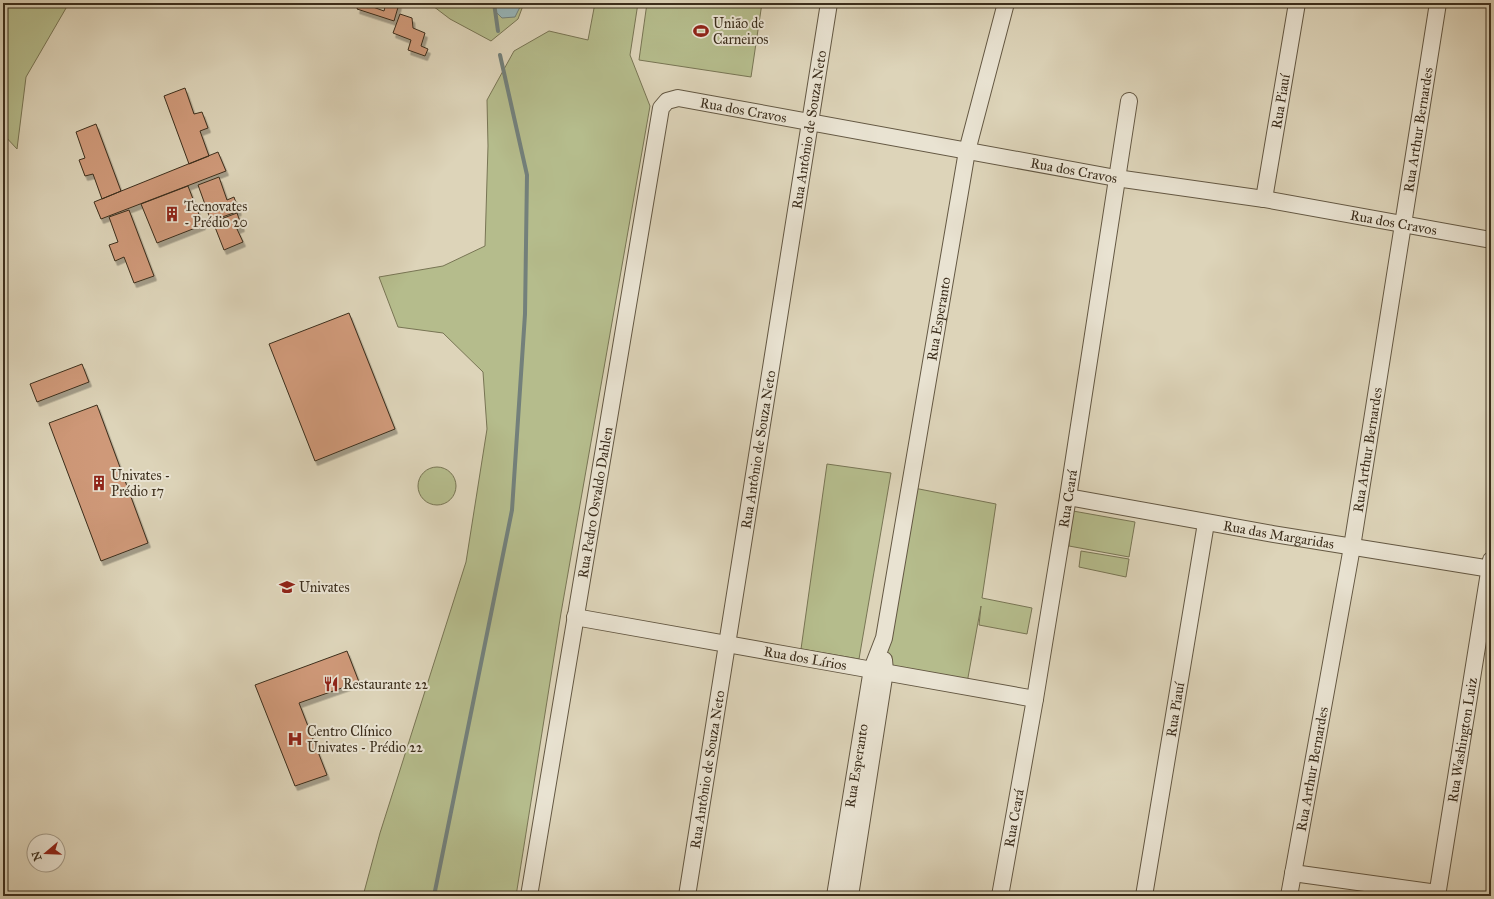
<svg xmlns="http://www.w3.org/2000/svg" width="1494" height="899" font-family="'IM FELL Great Primer',serif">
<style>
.green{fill:#b5bc8c;stroke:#787554}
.water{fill:#97b6ba;stroke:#73807b}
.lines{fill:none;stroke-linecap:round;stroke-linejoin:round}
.stream{stroke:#73807b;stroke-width:4}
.building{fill:#cf9979;stroke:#3c2e1c;filter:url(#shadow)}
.minor-casing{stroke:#645843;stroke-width:18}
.minor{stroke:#e9e3d2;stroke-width:16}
.labels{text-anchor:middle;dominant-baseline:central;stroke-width:4;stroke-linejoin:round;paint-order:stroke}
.poi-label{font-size:14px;fill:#3c2e1c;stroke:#e9e3d2;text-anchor:start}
.street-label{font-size:14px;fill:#3c2e1c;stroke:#e9e3d2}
</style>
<defs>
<filter id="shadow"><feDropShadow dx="2.5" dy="4.5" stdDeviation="0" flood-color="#0004"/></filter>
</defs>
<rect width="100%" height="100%" fill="#ddd4b9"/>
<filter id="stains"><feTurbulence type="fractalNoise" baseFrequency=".005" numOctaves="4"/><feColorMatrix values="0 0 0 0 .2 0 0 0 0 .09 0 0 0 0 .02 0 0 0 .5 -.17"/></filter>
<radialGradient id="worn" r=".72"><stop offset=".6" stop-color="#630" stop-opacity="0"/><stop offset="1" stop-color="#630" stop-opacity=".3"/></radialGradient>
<path class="green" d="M3 3H69L26 77 17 149 3 134Z
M429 3H524L518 19 491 41 450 19Z
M595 3H638L630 55 650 106 561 613 516 896H363L380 833 466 562 487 429 483 372 443 333 398 327 379 277 443 266 485 246 488 146 487 100 514 51 549 31 588 40Z
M647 3H762L751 77 639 60Z
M827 464 891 473 859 659 801 649Z
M418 486a19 19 0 1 1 38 0a19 19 0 1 1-38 0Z
M914 488 996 504 982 598 1032 608 1027 634 979 625 981 606 967 683 885 667Z
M1073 511 1135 522 1129 557 1069 546Z
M1081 551 1129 559 1126 577 1079 567Z"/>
<path class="water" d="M493 3H522L515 17 502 18 496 12Z"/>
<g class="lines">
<path class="stream" d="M494 3 498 31
M434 896 512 510 525 314 527 175 500 55"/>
</g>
<path class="building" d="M359 3H374L373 7 384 11 386 3 399 4 394 21 357 9Z
M400 14 412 18 413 28 425 33 421 46 428 49 425 56 408 50 411 40 393 33Z
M185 88 194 114 202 112 208 128 200 131 209 156 189 164 164 96Z
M96 124 121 191 102 199 93 174 85 176 79 160 85 158 76 132Z
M218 152 226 171 101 219 94 202Z
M219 177 227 200 234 197 239 211 211 221 198 185Z
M188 186 203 225 157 243 141 204Z
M129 210 154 276 134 283 124 257 115 261 109 245 118 242 109 217Z
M237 213 242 227 237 229 243 242 224 250 213 222Z
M349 313 395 429 315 461 269 344Z
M82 364 89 382 37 402 30 384Z
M97 405 148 543 101 561 49 423Z
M347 651 359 682 299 703 327 775 295 786 255 685Z"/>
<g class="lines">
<defs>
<g id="minor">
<path id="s1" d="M1264 199 1297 3"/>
<path id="s2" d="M1068 497 1273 534 1491 569"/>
<path id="s3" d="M575 617C728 645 882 671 1035 699"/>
<path d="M1293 873 1437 893"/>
<path id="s4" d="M529 896 661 108 667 101 678 98 1116 178 1264 199 1491 240"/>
<path id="s5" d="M687 896 829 3"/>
<path id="s6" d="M835 896 872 669 884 638 967 151 1006 3"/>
<path d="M850 896 885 671 884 660"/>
<path id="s7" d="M1000 896 1035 699 1068 497 1129 101"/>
<path id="s8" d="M1144 896 1206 523"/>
<path id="s9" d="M1289 896 1352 547 1438 3"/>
<path id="s10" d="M1437 896 1491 560"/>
</g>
</defs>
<use href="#minor" class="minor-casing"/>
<use href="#minor" class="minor"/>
</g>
<defs>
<symbol id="stadium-bare" viewBox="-9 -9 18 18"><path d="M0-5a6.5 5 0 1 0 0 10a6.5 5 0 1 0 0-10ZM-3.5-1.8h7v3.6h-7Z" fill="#8f2418" stroke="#e9e3d2" stroke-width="2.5" paint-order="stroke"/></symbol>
<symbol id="building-bare" viewBox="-9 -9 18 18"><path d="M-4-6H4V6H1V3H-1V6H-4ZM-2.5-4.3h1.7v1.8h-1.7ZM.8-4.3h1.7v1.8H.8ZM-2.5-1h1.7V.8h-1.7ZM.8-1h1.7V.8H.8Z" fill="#8f2418" stroke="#e9e3d2" stroke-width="2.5" paint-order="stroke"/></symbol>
<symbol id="university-bare" viewBox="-9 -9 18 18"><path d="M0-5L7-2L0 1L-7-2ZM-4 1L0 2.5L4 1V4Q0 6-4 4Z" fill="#8f2418" stroke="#e9e3d2" stroke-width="2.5" paint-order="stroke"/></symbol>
<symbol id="restaurant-bare" viewBox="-9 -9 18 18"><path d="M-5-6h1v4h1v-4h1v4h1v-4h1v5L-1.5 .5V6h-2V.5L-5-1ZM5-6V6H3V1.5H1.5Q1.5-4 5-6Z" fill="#8f2418" stroke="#e9e3d2" stroke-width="2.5" paint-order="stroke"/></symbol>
<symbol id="hospital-bare" viewBox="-9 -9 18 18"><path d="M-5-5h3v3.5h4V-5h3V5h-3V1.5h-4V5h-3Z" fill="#8f2418" stroke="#e9e3d2" stroke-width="2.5" paint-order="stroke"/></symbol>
</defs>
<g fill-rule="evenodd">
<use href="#stadium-bare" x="690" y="20" width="22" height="22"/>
<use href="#building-bare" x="161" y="203" width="22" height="22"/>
<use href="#building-bare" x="88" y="472" width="22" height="22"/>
<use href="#university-bare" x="276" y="576" width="22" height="22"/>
<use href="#restaurant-bare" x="320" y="673" width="22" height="22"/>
<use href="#hospital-bare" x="284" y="728" width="22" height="22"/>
</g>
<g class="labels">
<g class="poi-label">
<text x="713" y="23">União de<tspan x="713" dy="16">Carneiros</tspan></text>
<text x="184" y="206">Tecnovates<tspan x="184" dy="16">- Prédio 20</tspan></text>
<text x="111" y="475">Univates -<tspan x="111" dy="16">Prédio 17</tspan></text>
<text x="299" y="587">Univates</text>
<text x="343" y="684">Restaurante 22</text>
<text x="307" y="731">Centro Clínico<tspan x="307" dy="16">Univates - Prédio 22</tspan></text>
</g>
<g class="street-label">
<text stroke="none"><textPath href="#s1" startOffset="99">Rua Piauí</textPath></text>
<text stroke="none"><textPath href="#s4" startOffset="886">Rua dos Cravos</textPath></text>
<text stroke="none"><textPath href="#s5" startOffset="776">Rua Antônio de Souza Neto</textPath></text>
<text stroke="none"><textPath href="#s9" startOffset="777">Rua Arthur Bernardes</textPath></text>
<text stroke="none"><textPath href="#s4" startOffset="1222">Rua dos Cravos</textPath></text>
<text stroke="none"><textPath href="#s4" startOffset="1546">Rua dos Cravos</textPath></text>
<text stroke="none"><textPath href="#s6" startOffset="587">Rua Esperanto</textPath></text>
<text stroke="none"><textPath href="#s5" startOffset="452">Rua Antônio de Souza Neto</textPath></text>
<text stroke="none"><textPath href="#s9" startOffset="453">Rua Arthur Bernardes</textPath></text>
<text stroke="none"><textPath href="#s7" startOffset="403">Rua Ceará</textPath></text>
<text stroke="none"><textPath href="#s4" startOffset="399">Rua Pedro Osvaldo Dahlen</textPath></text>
<text stroke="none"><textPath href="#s2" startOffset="214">Rua das Margaridas</textPath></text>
<text stroke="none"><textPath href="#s3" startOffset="234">Rua dos Lírios</textPath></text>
<text stroke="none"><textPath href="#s8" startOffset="189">Rua Piauí</textPath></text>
<text stroke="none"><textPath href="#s10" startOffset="158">Rua Washington Luiz</textPath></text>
<text stroke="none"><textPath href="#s6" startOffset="132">Rua Esperanto</textPath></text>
<text stroke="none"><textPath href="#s5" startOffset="128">Rua Antônio de Souza Neto</textPath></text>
<text stroke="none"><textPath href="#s9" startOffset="129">Rua Arthur Bernardes</textPath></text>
<text stroke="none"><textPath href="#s7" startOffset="79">Rua Ceará</textPath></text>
</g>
</g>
<rect width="1494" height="899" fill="none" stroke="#ddd4b9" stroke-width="16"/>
<rect x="4" y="4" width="1486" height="891" fill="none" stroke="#3c2e1c" stroke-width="2"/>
<rect x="8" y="8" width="1478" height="883" fill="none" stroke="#3c2e1c"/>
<g transform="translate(46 853) rotate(251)"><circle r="19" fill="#e9e3d2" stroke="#a49b89"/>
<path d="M0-3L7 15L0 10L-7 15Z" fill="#8f2418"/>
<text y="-6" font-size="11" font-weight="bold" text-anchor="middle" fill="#3c2e1c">N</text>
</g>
<rect width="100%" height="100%" filter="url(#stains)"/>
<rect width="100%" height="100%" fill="url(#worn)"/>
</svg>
